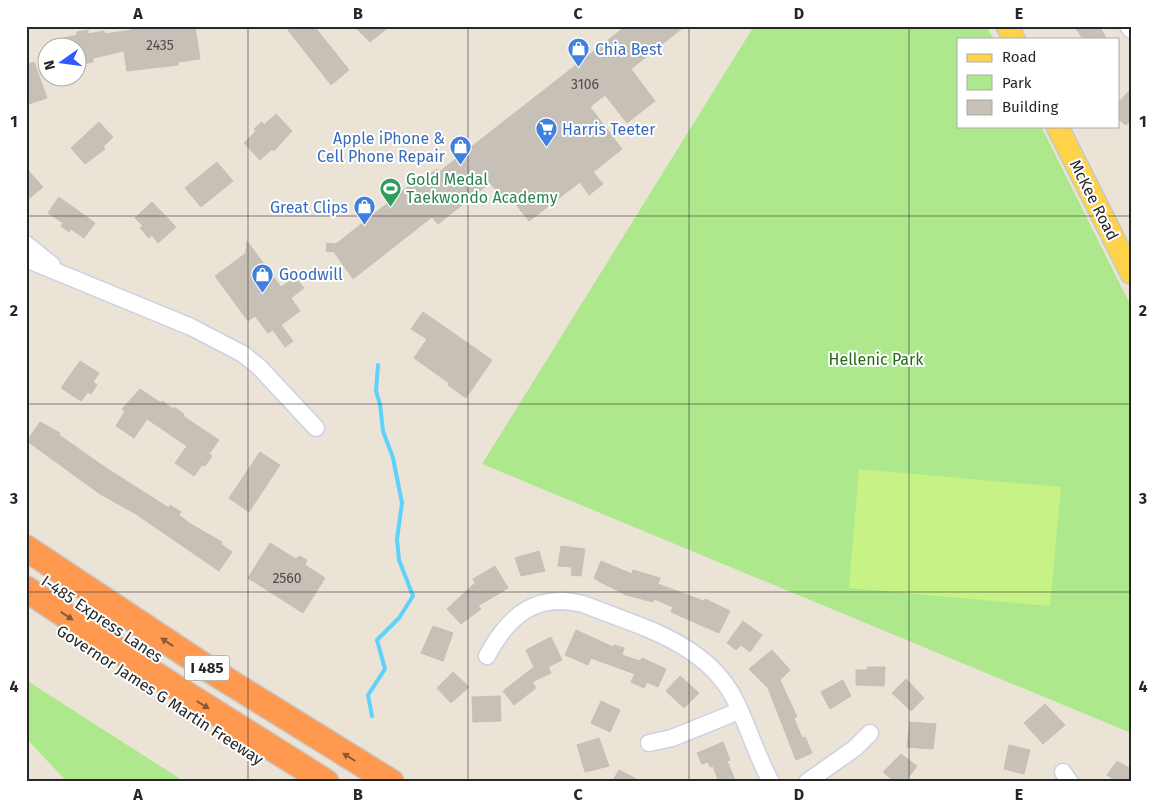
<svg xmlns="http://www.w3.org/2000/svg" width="1157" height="808" font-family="'Fira Sans',sans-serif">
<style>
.green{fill:#ade98c}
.pitch{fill:#c6f286}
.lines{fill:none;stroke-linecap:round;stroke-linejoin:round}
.stream{stroke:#5dd2fb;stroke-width:4}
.building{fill:#c7c0b7;stroke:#c7bfb1}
.minor-casing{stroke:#ccd0e3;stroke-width:19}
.major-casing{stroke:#c7c7c7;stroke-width:24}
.highway-casing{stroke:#c7c7c7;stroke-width:28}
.minor{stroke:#fff;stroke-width:16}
.major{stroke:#ffd349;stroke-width:21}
.highway{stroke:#ff994f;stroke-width:25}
.oneway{fill:#885a39}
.grid{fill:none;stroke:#272727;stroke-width:1;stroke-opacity:0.55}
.labels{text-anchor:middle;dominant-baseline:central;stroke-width:4;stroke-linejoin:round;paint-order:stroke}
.number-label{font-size:14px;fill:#4f4d4b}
.shield{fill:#fff;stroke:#686868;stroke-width:1}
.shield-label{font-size:15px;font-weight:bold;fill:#272727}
.shop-label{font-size:16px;fill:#366cbe;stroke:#fff;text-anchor:start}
.leisure-label{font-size:16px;fill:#27864d;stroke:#fff;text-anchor:start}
.street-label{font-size:16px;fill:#272727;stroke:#fff}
.park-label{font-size:16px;fill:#256a11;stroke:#fff}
.neatline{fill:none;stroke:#272727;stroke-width:2}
.grid-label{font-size:16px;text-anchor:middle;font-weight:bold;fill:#272727}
</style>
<rect width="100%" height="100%" fill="#ece3d7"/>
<path class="green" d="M754 26H986L994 39H958V126H1041L1131 306V733L482 464Z
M26 680 185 782H67L26 738Z"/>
<path class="pitch" d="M859 469 1061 487 1050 606 849 588Z"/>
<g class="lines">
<path class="stream" d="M372 716 368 695 385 669 377 640 399 618 413 596 399 560 397 539 402 503 393 458 383 431 380 404 376 391 378 365"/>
</g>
<path class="building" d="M131 26H195L200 59 178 62V65L127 71 124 51 93 58V62L82 64 81 60 78 61V48H62L60 39 77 35V32L88 30V34L104 31 105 34 132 30Z
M293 26H314L349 70 331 85 288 30Z
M354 26H390L370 42Z
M626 26H685L631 69 655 101 627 123 605 95 590 107 622 149 593 172 603 184 589 195 580 182 529 221 510 197 505 202 490 183 438 224 432 217 353 279 334 252 326 251 327 243 336 244 409 186 407 184 416 178 420 182 437 169 439 172Z
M1074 26H1099L1107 39H1083Z
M34 62 47 98 26 105V65Z
M1131 89V120L1126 125 1118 119V103Z
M276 114 292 131 274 151 272 149 260 160 244 143 256 131 254 129 262 122 264 125Z
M99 122 113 137 103 147 105 149 85 164 71 148Z
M217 162 233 181 201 207 185 188Z
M26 168 43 187 26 201Z
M59 197 95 223 84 238 71 229 69 232 61 226 63 223 48 213Z
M152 202 176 227 158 243 152 235 149 238 140 228 143 226 135 218Z
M247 241 281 287 295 277 304 288 291 298 300 311 281 325 293 341 285 347 273 330 268 333 255 316 248 321 215 276 246 253Z
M423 312 492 360 466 398 448 385 449 383 414 358 427 339 411 329Z
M80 361 99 373 93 382 97 385 91 394 88 392 81 401 61 388Z
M140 389 161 403 162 401 173 409 174 407 184 414 183 416 219 440 209 454 212 456 205 466 202 465 194 476 175 463 187 446 147 419 134 438 116 426 125 411 122 409Z
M40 422 60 433 59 435 106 468 169 508 170 505 181 512 179 515 189 523 222 542 221 544 232 552 219 571 136 514 100 494 27 441Z
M260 452 280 465 249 512 229 498Z
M270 543 296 559 299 556 307 560 305 565 325 578 303 613 248 578Z
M561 546 585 549 581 576 571 575 572 567 558 566Z
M539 551 545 571 521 576 515 558Z
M601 561 632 574 633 570 660 578 658 584 704 601 705 599 730 611 719 633 671 612 673 607 654 599 653 602 626 595 600 582 594 578Z
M495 566 508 588 478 606 481 609 461 624 447 609 475 583 473 579Z
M743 621 762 635 750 652 741 645 736 650 727 643Z
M433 626 453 633 443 661 421 653Z
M576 630 613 647 614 645 624 648 622 655 640 661 642 658 666 669 658 687 647 682 644 688 631 682 635 674 591 658 588 665 565 655Z
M551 637 562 660 548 667 551 673 532 682 536 688 514 705 503 691 534 667 526 650Z
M772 650 790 670 780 680 797 717 794 718 802 738 805 737 812 753 796 760 768 688 749 669Z
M867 667H885L884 686 856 685V670H867Z
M453 672 469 687 451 703 437 688Z
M680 676 699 693 684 708 666 691Z
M906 679 924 698 911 711 892 693Z
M843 680 851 696 830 709 821 692Z
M500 696 501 721 473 722 472 697Z
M601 701 620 710 610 732 591 723Z
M1045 704 1065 725 1043 744 1024 723Z
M910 722 936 724 933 749 907 747Z
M599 738 609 766 585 772 577 745Z
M723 742 730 760 727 761 736 782H719L713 766 710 767 708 762 702 764 697 753Z
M1009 745 1030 750 1024 774 1004 769Z
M901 754 917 766 905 782H895L883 772Z
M1117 761 1131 769V782H1110L1112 778 1107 775Z
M619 770 642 782H612Z"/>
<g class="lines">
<defs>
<path id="minor" d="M1128 26 1131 30
M26 244 52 265
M26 259 191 327 243 354 259 367 316 428
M487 656C508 616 536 592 583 604 638 626 705 642 734 698 748 725 756 755 771 782
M649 743 672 738 739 711
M1063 772 1070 782
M807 782 855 748 870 733"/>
<path id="major" d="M1007 26 1014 39
M1057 126 1131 273"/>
<path id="highway" d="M26 548 207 668 391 782
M26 589 140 665 326 782"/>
</defs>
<use href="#minor" class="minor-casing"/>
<use href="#major" class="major-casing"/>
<use href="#highway" class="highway-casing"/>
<use href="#minor" class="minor"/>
<use href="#major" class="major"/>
<use href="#highway" class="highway"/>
</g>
<defs><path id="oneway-solid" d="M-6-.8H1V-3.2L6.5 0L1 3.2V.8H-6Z" transform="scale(1.25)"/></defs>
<g class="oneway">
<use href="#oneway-solid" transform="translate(67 616) rotate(34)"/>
<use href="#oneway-solid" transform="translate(167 642) rotate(-147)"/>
<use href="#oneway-solid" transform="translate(203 705) rotate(32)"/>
<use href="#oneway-solid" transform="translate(349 757) rotate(-148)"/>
</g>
<path class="grid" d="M248 26V782M468 26V782M689 26V782M909 26V782M26 216H1131M26 404H1131M26 592H1131"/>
<defs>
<symbol id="shop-pin" viewBox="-11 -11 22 30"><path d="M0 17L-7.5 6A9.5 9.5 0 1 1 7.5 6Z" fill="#3f7fe0" stroke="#fff"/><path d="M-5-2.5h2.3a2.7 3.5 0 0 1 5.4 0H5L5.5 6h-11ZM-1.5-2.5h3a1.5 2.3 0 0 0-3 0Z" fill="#fff"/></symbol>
<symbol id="supermarket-pin" viewBox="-11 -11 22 30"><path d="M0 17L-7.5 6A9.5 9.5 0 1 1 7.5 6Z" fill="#3f7fe0" stroke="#fff"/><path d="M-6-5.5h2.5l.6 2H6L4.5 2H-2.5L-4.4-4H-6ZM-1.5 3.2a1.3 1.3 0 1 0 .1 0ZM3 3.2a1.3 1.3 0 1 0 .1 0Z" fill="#fff"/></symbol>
<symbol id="stadium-pin" viewBox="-11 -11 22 30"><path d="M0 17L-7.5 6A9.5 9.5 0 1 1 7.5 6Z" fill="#2e9e5b" stroke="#fff"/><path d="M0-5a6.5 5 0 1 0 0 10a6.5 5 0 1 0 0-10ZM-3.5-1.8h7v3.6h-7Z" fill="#fff"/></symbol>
</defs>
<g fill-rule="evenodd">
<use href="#shop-pin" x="566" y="36" width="25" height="34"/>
<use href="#supermarket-pin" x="534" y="116" width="25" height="34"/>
<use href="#shop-pin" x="448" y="134" width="25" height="34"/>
<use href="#stadium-pin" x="378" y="176" width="25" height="34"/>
<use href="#shop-pin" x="352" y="194" width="25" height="34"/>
<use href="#shop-pin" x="250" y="262" width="25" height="34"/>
</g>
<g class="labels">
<g class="number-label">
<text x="160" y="45">2435</text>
<text x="585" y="84">3106</text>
<text x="287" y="578">2560</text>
</g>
<rect class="shield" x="184.5" y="655.5" width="45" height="25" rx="4"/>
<g class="shield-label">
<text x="207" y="668">I 485</text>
</g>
<g class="shop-label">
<text x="595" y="49">Chia Best</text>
<text x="562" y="129">Harris Teeter</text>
<text x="445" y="138" text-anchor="end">Apple iPhone &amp;<tspan x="445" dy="18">Cell Phone Repair</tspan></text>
<text x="348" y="207" text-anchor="end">Great Clips</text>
<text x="279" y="274">Goodwill</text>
</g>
<g class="leisure-label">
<text x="406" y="179">Gold Medal<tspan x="406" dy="18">Taekwondo Academy</tspan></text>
</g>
<g class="street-label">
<text transform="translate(1094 200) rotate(63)">McKee Road</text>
<text transform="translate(102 619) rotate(34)">I-485 Express Lanes</text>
<text transform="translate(160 695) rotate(33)">Governor James G Martin Freeway</text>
</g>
<g class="park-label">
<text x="876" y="359">Hellenic Park</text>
</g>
</g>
<rect width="1157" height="808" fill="none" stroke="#ffffff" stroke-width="55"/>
<rect x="957" y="38" width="162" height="90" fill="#ffffff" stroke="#a9a9a9"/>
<rect x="967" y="54" width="25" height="8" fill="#ffd349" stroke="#a9a9a9"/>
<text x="1002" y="62" font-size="15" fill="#272727">Road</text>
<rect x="967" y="75" width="25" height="15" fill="#ade98c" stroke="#a9a9a9"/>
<text x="1002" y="88" font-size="15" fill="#272727">Park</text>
<rect x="967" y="100" width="25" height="15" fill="#c7c0b7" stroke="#a9a9a9"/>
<text x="1002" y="112" font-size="15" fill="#272727">Building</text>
<g transform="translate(62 62) rotate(256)"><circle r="24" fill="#ffffff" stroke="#a9a9a9"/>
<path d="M0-4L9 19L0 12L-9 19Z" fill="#3159ff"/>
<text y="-8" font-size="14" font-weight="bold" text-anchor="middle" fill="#272727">N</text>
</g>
<rect x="28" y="28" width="1102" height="752" class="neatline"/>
<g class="grid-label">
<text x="138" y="19">A</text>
<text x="358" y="19">B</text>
<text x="578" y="19">C</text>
<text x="799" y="19">D</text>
<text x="1019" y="19">E</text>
<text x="14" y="127">1</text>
<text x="1143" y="127">1</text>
<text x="14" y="316">2</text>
<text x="1143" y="316">2</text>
<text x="14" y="504">3</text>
<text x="1143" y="504">3</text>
<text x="14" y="692">4</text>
<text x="1143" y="692">4</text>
<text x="138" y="800">A</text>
<text x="358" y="800">B</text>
<text x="578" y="800">C</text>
<text x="799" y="800">D</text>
<text x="1019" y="800">E</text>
</g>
</svg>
